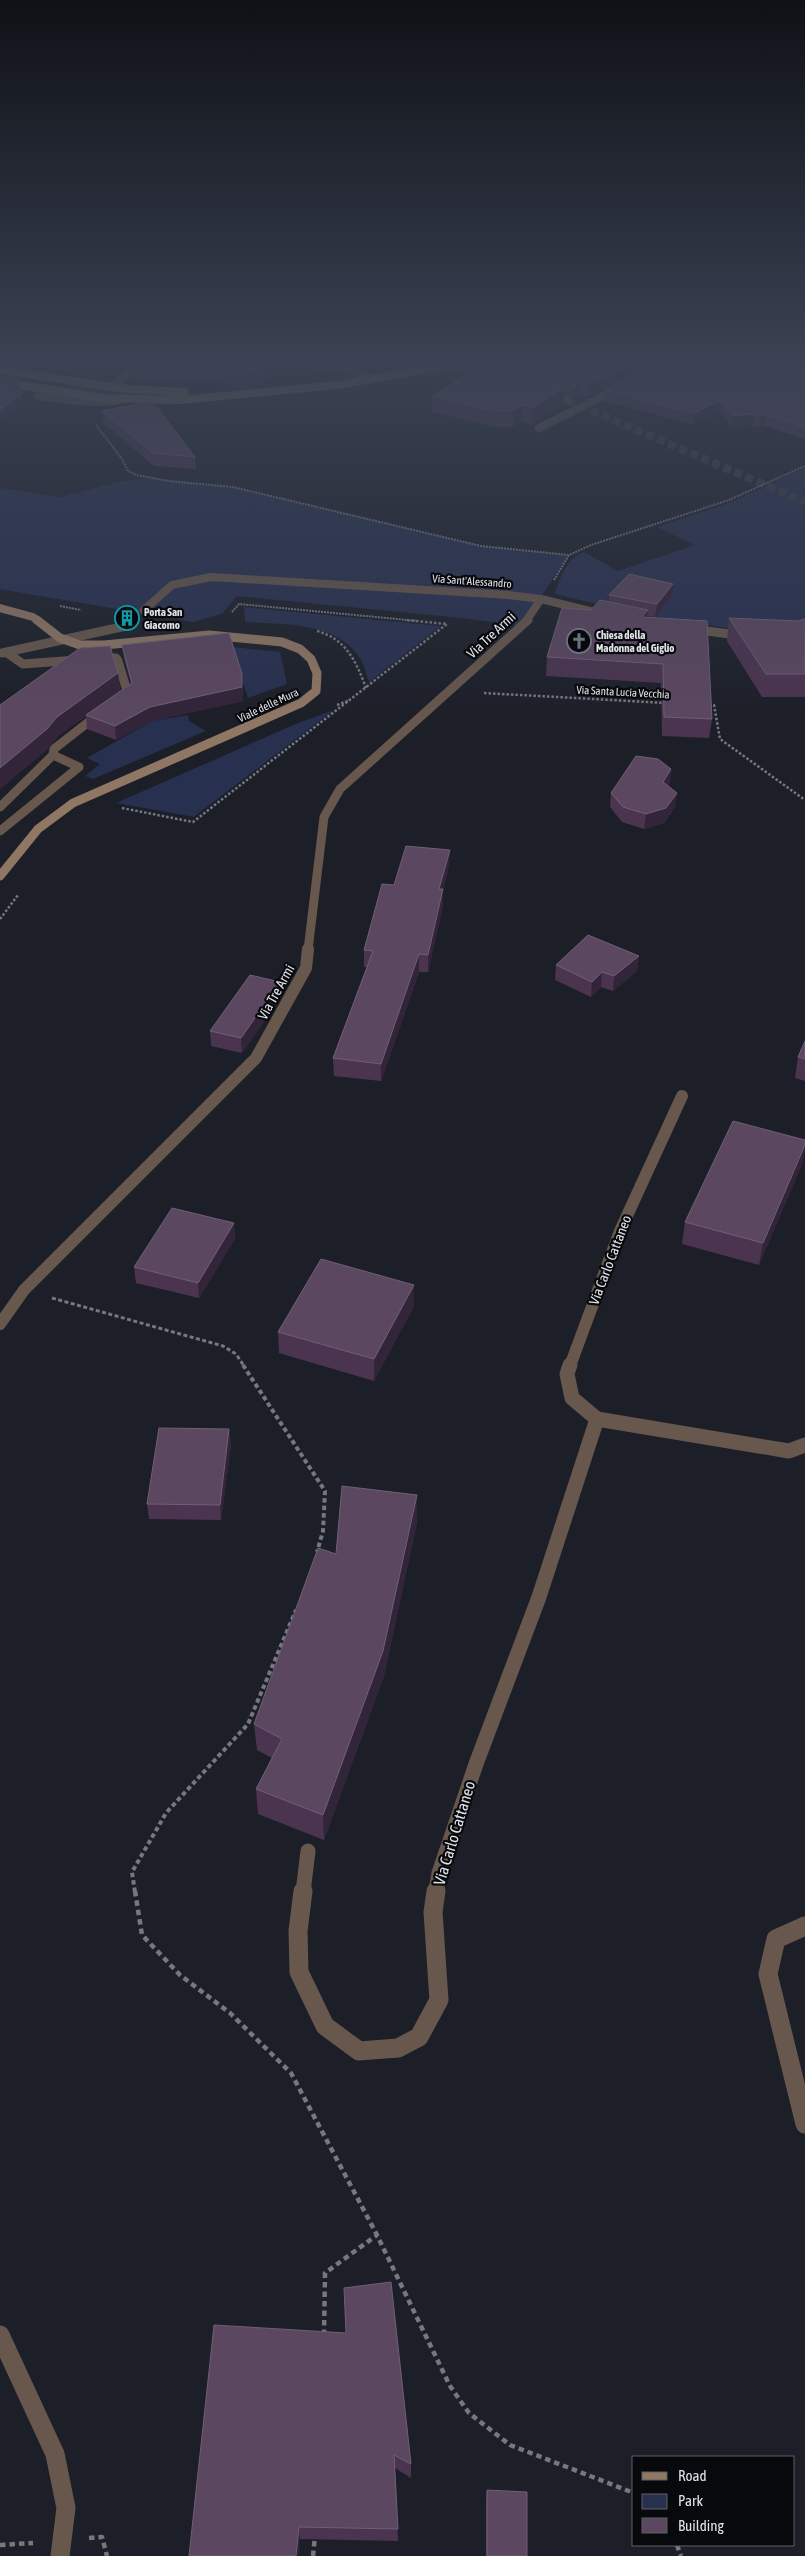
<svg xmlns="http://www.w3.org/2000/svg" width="805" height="2556" font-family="'Asap Condensed',sans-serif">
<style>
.green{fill:#283050}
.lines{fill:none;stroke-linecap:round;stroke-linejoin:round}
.street-tunnel-far1{stroke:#3a3c45;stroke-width:8;stroke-dasharray:8 4;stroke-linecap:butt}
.street-tunnel{stroke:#3a3c45;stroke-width:9;stroke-dasharray:9 4.5;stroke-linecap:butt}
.path-far4{stroke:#75787f;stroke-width:2;stroke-dasharray:2 1;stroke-linecap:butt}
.path-far3{stroke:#75787f;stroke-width:2.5;stroke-dasharray:2.5 2;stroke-linecap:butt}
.path-far2{stroke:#75787f;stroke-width:3;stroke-dasharray:4 2.5;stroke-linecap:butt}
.path-far1{stroke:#75787f;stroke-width:4;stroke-dasharray:4.5 3;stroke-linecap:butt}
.path{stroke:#75787f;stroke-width:4.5;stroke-dasharray:5.5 4;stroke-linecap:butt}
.lane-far1{stroke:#67574c;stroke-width:8}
.lane{stroke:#67574c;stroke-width:19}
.street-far4{stroke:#67574c;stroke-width:8}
.street-far3{stroke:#67574c;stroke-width:9}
.street-far2{stroke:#67574c;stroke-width:12}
.street-far1{stroke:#67574c;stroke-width:15}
.street{stroke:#67574c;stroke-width:19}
.secondary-far1{stroke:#907764;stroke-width:8}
.secondary{stroke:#907764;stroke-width:9}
.wall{fill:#4b3450}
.shaded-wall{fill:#322439}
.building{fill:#5b4760;stroke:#705f76}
.labels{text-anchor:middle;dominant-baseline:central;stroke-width:4.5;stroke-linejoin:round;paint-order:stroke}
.far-street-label{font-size:11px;fill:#e1e3e9;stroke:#08090d}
.far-poi-label{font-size:11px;font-weight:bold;fill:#e1e3e9;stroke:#08090d;text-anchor:start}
.street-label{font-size:14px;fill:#e1e3e9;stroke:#08090d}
.near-street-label{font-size:16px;fill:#e1e3e9;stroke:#08090d}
</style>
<rect width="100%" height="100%" fill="#1c1f28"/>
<path class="green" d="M71 384 176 394 182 396H122L68 388 67 385Z
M805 468V625L745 631 643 615 555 594C560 577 567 558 584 552L618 571 695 545 657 527 732 502Z
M148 478 233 487 481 546 569 555 521 626 462 618 237 596 222 614 193 622 0 589V488L60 497 124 481Z
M244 607 441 626 369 682C366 675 365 667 361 660 338 621 284 625 245 622Z
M232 647 280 652 287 684 248 698Z
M334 710 194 817 116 803 298 723Z
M188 715 189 721 206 731 93 779 85 776 100 764 87 758 152 721Z"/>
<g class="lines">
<path class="street-tunnel-far1" d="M569 401 805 502
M131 621 144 610"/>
<path class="street-tunnel" d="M126 626 133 620"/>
<path class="path-far4" d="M96 425 122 459 128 471 136 475 169 481 233 487 481 546 569 555
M554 580 569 555 591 545 729 500 805 466
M60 606 81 610
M232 612 239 604 418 621"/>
<path class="path-far3" d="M317 631C346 639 356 661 366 688
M484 693 665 703
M337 705 350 700
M709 705H714L720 739 805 800
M122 808 193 822 447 624 405 620
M0 919 18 895"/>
<path class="path-far2" d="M52 1298 223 1346 236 1354 244 1366"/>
<path class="path-far1" d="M243 1365 325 1491 323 1531 317 1552
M135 1892 132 1872 166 1813 248 1724 296 1610"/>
<path class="path" d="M135 1891 142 1935 180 1975 230 2013 291 2073 377 2235 450 2386 469 2413 510 2445 634 2493
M324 2335 325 2273 377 2235
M89 2538 102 2537 107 2556
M0 2545 33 2543
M677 2545 681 2556
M313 2556 315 2536"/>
<path class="lane-far1" d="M46 388 38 396 87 402 118 401"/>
<path class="lane" d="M0 2335 55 2454 66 2508 60 2556"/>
<path class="street-far4" d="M260 360 345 368 358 372 369 380
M114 386 131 370 148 360
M550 389 569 401
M539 428 619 388
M144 610 172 585 211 577 509 595 541 599 598 613
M526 621 541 599"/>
<path class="street-far3" d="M692 629 744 636
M6 652 23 664 77 660
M2 653 126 626
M97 658H116L118 661 128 694 121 699
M53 755 54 749 100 713
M0 807 53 755 79 767 0 831
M308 950 324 817 340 789 528 620"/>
<path class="street-far2" d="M0 1324 24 1290 256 1058 306 968 308 949
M570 1366 620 1231 682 1096"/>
<path class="street-far1" d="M570 1365 567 1374 572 1398 597 1419 789 1451 805 1445
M303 1892 308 1851
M436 1892 439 1873 476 1764 539 1597 597 1419"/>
<path class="street" d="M303 1891 298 1931 299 1972 325 2026 359 2051 398 2048 419 2037 439 2000 433 1912 436 1891
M805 1926 776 1939 768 1974 805 2124"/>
<path class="secondary-far1" d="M0 370 127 389 185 392
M0 382 103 398 181 400 338 385 436 367 476 364
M0 608 33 617 38 621"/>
<path class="secondary" d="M0 876 38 829 73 803 301 703 316 691 317 673 311 659 300 649 282 642 209 635 104 645H80L60 638 37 620"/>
</g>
<path class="wall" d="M16 360H85L71 371 16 363Z
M136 360H285V368L273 378 261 380 262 387 224 390 221 381 134 380 132 365Z
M489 360H662L588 397 580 394 574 398 564 392V404L532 424 522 422 513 427H494L432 412V396Z
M805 360V439L764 426 760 428 752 426 732 427 719 411 693 425 604 401 605 390Z
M102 411 195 457 196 469 154 466 103 423Z
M609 595 672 597 655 617 647 616V617L712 719 709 738 662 736 661 683 546 676 547 657 591 610 609 602Z
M729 618 797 621 805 619V697H762L727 641Z
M122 645 242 674 243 701 151 721 116 740 87 729 86 716 59 735 50 747 0 789V705L118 673 120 691 131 684 124 658Z
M671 769 670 783 668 786 675 807 664 823 644 829 622 822 610 807 611 793Z
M449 866 443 890V906L428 972H419L381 1081 334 1076 333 1058 367 967H364V950Z
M639 956 637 971 613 991 601 987 591 997 555 980 556 965Z
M281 997 242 1053 211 1046 210 1031Z
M805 1041V1081L795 1078 798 1057Z
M803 1162 759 1265 682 1244 685 1222Z
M234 1223 235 1239 199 1298 136 1283 134 1267Z
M414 1285V1306L374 1381 279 1353 278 1332Z
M229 1429 231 1445 221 1520 149 1519 147 1504Z
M417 1522 384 1676 324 1840 258 1814 256 1789 272 1758 257 1750 254 1724 336 1554Z
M214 2325 411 2464V2478L395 2468 398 2541 300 2539Z
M487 2490 527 2556H486V2500Z"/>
<path class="shaded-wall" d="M69 360H85L71 371Z
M276 360H285V368L273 378 261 380 262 387 224 390 223 376Z
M640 360H662L588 397 589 385Z
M581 383 580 394 574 398V387Z
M565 388 564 404 532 424 533 407Z
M22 394 23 406 0 423V410Z
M720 400 719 411 693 425 694 413Z
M523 405 522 422 513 427 514 410Z
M754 414 752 426 732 427 733 416Z
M765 415 764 426 760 428 761 416Z
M673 584 672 597 655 617 657 604Z
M648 610 646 629 642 617Z
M118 673 120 691 59 735 50 747 0 789V768L57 717Z
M242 674 243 701 151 721 116 740 115 726 150 707Z
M671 769 670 783 662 796 663 782Z
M677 793 675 807 664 823 644 829 646 814Z
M450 850 449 866 443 890V906L428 972V955L439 889Z
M419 954V972L381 1081V1064Z
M639 956 637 971 613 991 614 976Z
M602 972 601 987 591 997 592 982Z
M280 982 281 997 242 1053 241 1038Z
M805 1145V1150L803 1162 759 1265 763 1243Z
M234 1223 235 1239 199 1298 198 1283Z
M414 1285V1306L374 1381V1359Z
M229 1429 231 1445 221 1520 220 1505Z
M417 1495V1522L384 1676 324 1840 323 1815Z
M299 2527 300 2539 299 2556H296Z"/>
<path class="building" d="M136 360H276L272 364 258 366 261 372 223 376 220 367 132 365Z
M489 360H518L565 388 533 407 523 405 514 410 495 411 432 396Z
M531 360H640L589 385 581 383 574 387Z
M664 360H805V427L765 415 761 416 754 414 733 416 720 400 694 413 605 390Z
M0 376 19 379 22 394 0 410Z
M152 401 195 457 153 453 102 411Z
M629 574 673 584 657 604 609 595Z
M600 600 648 610 642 617 707 621 712 719 664 717 663 664 547 657 562 608 591 610Z
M729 618 797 621 805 619V674H766Z
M229 633 242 674V687L150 707 115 726 86 715 132 683 122 645Z
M110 646 118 673 57 717 47 729 0 768V705L80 648Z
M636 756 658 759 671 769 663 782 677 793 666 808 646 814 623 807 611 793Z
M406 846 450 850 439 889H443L428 955 419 954 381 1064 333 1058 373 951 364 950 382 884 394 885Z
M588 935 639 956 614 976 602 972 592 982 556 965Z
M250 975 280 982 241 1038 210 1031Z
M805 1041V1059L798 1057Z
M733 1121 805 1140V1145L763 1243 685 1222Z
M172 1208 234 1223 198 1283 134 1267Z
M321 1259 414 1285 374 1359 278 1332Z
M159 1428 229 1429 220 1505 147 1504Z
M342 1486 417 1495 383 1651 323 1815 256 1789 282 1739 254 1724 318 1548 336 1554Z
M391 2282 411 2464 394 2455 398 2529 299 2527 296 2556H189L214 2325 346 2333 344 2288Z
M487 2490 527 2492V2556H487Z"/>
<linearGradient id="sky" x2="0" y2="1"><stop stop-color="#0f1116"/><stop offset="0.5" stop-color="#3a4253"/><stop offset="1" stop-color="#3a4253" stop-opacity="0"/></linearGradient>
<rect width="805" height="718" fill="url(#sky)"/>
<defs>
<symbol id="building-ring" viewBox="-11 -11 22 22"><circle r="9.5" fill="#08090d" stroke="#0f9aa8" stroke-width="1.5"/><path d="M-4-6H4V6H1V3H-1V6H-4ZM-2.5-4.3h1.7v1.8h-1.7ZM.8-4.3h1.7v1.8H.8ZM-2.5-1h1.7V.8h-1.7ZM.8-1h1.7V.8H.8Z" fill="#0f9aa8"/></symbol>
<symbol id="church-ring" viewBox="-11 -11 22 22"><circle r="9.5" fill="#08090d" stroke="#6b7280" stroke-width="1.5"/><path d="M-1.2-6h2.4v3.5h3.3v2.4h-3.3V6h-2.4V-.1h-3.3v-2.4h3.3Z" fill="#6b7280"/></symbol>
</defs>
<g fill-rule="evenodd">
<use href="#building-ring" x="113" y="604" width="28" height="28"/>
<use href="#church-ring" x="565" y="627" width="28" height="28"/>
</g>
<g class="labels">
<g class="far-street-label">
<text transform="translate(472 581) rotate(4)">Via Sant'Alessandro</text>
<text transform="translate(623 692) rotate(3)">Via Santa Lucia Vecchia</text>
<text transform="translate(268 705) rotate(-25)">Viale delle Mura</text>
</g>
<g class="far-poi-label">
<text x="144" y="612">Porta San<tspan x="144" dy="13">Giacomo</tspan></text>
<text x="596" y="635">Chiesa della<tspan x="596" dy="13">Madonna del Giglio</tspan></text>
</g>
<g class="street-label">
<text transform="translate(491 635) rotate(-43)">Via Tre Armi</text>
<text transform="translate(276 992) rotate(-61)">Via Tre Armi</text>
<text transform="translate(610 1260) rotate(-69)">Via Carlo Cattaneo</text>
</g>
<g class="near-street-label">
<text transform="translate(454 1833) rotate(-73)">Via Carlo Cattaneo</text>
</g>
</g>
<rect x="632" y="2456" width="162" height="90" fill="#08090d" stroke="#5f6065"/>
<rect x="642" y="2472" width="25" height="8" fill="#907764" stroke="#5f6065"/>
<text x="678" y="2481" font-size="15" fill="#e1e3e9">Road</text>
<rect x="642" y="2494" width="25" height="15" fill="#283050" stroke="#5f6065"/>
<text x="678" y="2506" font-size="15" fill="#e1e3e9">Park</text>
<rect x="642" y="2518" width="25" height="15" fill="#5b4760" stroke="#5f6065"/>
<text x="678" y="2531" font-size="15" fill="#e1e3e9">Building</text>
</svg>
